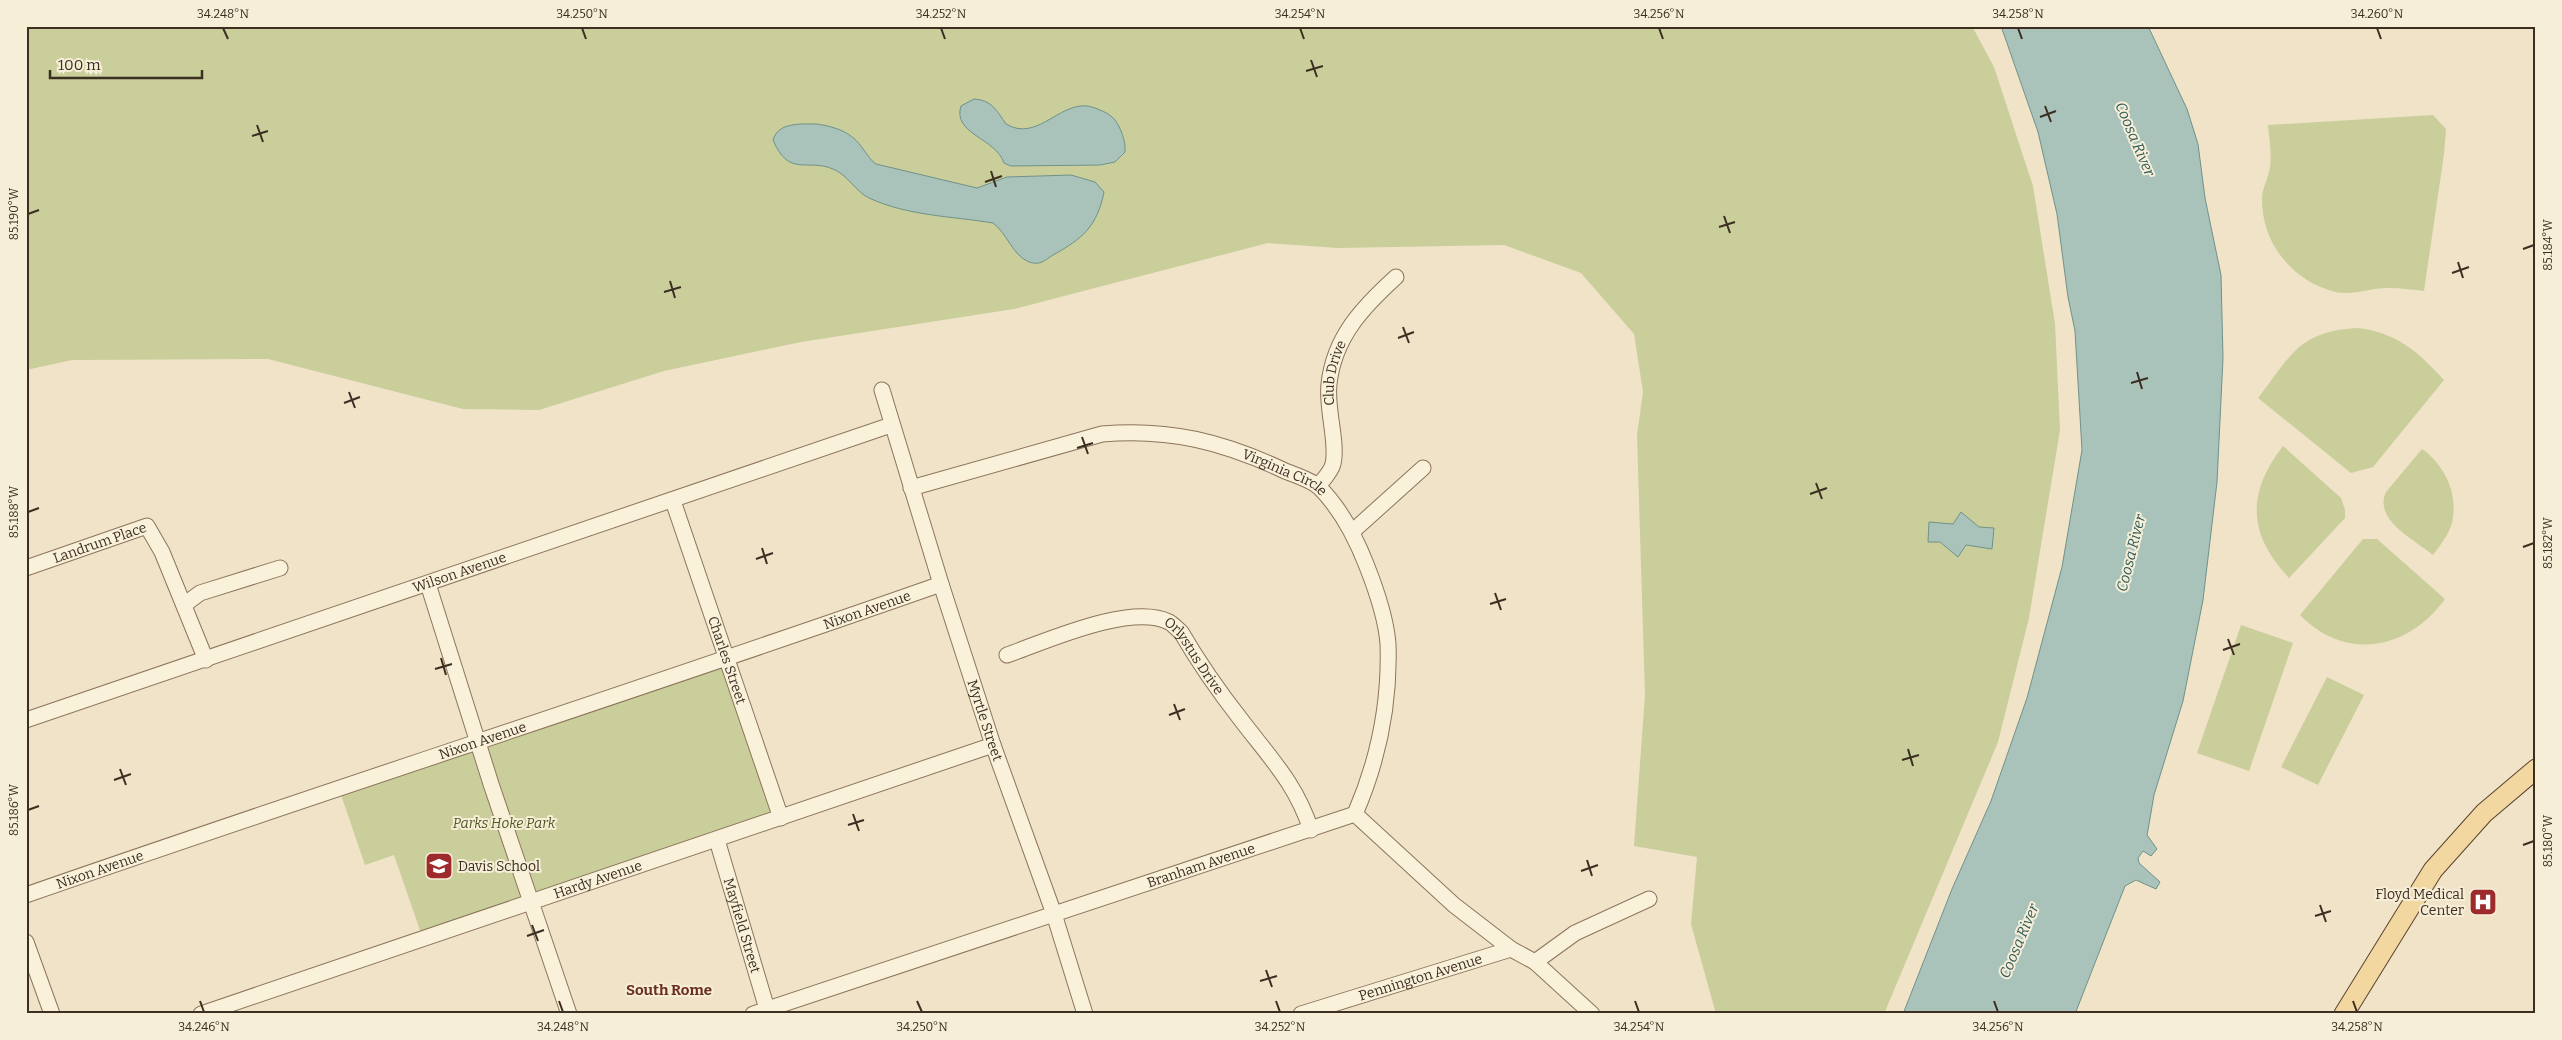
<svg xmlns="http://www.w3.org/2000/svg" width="2562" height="1040" font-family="Bitter,serif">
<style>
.green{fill:#c9ce9b}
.water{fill:#a9c3bb;stroke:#6f9289}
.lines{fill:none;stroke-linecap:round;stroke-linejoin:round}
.minor-casing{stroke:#8c755c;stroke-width:17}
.major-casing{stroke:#5a4330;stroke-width:21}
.minor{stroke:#faf1db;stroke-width:15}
.major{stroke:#f2d8a0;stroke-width:19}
.ticks{fill:none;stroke:#3c2e20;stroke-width:2}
.labels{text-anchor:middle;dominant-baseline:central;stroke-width:4;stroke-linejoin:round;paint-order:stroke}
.street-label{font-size:14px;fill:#3c2e20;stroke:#f7eed8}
.park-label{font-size:14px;font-style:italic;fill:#4d5926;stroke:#f7eed8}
.poi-label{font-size:14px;fill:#3c2e20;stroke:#f7eed8;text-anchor:start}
.water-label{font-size:15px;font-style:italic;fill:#2f5c59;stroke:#f7eed8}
.neighbourhood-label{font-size:15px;font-weight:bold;fill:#6a2e1e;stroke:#f7eed8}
.neatline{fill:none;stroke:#3c2e20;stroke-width:2}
.ticks-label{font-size:12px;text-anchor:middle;fill:#3c2e20}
</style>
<rect width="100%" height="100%" fill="#f0e3c8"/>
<path class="green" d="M26 26H1972L1994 67 2033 186 2055 324 2060 430 2029 618 1998 742 1884 1014H1716L1691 924 1697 857 1634 846 1645 695 1637 435 1643 392 1634 334 1581 273 1504 245 1338 248 1268 243 1014 309 801 342 664 371 539 410 463 409 268 359 72 360 26 370Z
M2433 115 2446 129 2444 154 2424 291C2413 290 2401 288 2390 288 2371 287 2351 297 2332 291 2290 279 2261 241 2262 197 2263 186 2269 177 2270 167 2272 154 2269 138 2268 125Z
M2358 328C2398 333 2418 352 2444 380L2373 467 2351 473 2258 398C2291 356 2298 331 2358 328Z
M2283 446 2341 498 2345 510V518L2289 578C2248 534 2246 494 2283 446Z
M2422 449C2443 464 2457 490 2453 517 2452 531 2441 544 2433 555 2415 540 2373 520 2386 492Z
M2363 539H2377L2445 599C2408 650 2346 662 2300 615Z
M2241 625 2293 643 2249 771 2197 753Z
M728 659 781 818 423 939 394 855 365 865 339 789Z
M2327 677 2364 695 2318 785 2281 767Z"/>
<path class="water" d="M2001 26H2148L2187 109 2198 144 2205 198 2221 275 2223 358 2217 482 2203 600 2183 701 2154 795 2148 830 2147 835 2157 849 2151 856 2143 851 2138 858 2139 863 2160 882 2156 889 2136 880 2125 886 2075 1014H1903L1952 889 1991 801 2027 698 2062 567 2082 450 2075 331 2068 297 2057 214 2038 132Z
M974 99C992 100 997 111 1006 124 1039 144 1063 95 1095 108 1103 111 1110 114 1115 120 1121 128 1126 142 1125 152L1115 162 1100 165 1011 166 1004 163C996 138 952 134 961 106Z
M817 124C836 127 852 132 863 149 868 155 870 160 876 164L977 188 1007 177 1071 175 1095 182 1104 192C1097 227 1082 239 1053 255 1045 260 1040 266 1029 262 1012 255 1007 233 993 223 951 216 908 216 869 198 855 191 848 175 833 169 807 158 789 178 773 140 778 122 801 124 817 124Z
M1961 512 1979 527 1994 528 1992 549 1966 545 1958 557 1940 542H1928L1929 522 1953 524Z"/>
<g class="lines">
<defs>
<g id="minor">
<path id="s1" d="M882 390 941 584 993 745 1054 914 1085 1014"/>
<path id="s2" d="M1318 486C1323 480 1331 472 1333 464 1338 442 1326 409 1329 384 1334 337 1363 307 1396 277"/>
<path id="s3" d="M911 488 1102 434C1169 428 1224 442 1285 471 1295 475 1311 480 1319 487 1341 509 1355 536 1366 564 1376 589 1386 617 1388 644 1390 702 1378 761 1355 814"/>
<path id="s4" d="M673 501 781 818"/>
<path d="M1353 531 1423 468"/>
<path id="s5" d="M26 568 147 526 162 552 206 660"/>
<path d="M428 584 491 784 569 1014"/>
<path d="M184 605 200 593 280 568"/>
<path id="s6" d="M1007 655C1047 641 1130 603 1169 622 1173 624 1177 629 1181 632 1199 663 1220 693 1242 721 1271 759 1296 784 1311 830"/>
<path id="s7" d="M26 720 891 425"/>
<path d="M1355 814 1454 905 1511 949 1535 962 1592 1014"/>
<path id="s8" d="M717 840 767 1009"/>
<path id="s9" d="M26 895C330 789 637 691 941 584"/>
<path d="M26 942 52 1014"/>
<path d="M1535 962 1575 933 1649 899"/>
<path id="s10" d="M201 1014 993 745"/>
<path id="s11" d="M753 1014 1355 814"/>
<path id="s12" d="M1301 1014 1511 949"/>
</g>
<path id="major" d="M2344 1014 2433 870 2484 813 2536 769"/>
</defs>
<use href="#minor" class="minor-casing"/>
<use href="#major" class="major-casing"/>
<use href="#minor" class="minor"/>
<use href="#major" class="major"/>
</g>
<path class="ticks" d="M223 28 228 39M582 28 586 39M941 28 945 39M1300 28 1304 39M1659 28 1663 39M2018 28 2022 39M2377 28 2381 39M1311 60 1317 77M1306 71 1323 66M2045 106 2051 122M2040 117 2056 111M257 125 263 142M252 136 268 131M991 171 996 187M985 182 1002 176M28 214 39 210M1724 216 1730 233M1719 227 1735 222M2523 249 2534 245M2458 262 2463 278M2452 273 2469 267M670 281 675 298M664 292 681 287M1403 327 1409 343M1398 338 1414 332M2137 372 2142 389M2131 383 2148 378M349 392 355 408M344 403 360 397M1082 437 1088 454M1077 448 1093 443M1816 483 1822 499M1810 494 1827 488M28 512 39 508M2523 547 2534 543M762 548 767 564M756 559 773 553M1495 593 1501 610M1490 604 1506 599M2228 639 2234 655M2223 650 2240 644M441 658 446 675M435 669 452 664M1174 704 1180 720M1169 715 1185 709M1908 749 1913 766M1902 760 1919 755M120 769 126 785M114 780 131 774M28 810 39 806M853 814 859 831M848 825 864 820M2523 845 2534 841M1587 860 1592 876M1581 871 1598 865M2320 905 2326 922M2315 916 2331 911M532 925 538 941M527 936 544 930M1266 970 1272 987M1260 981 1277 976M200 1001 204 1012M559 1001 563 1012M917 1001 922 1012M1276 1001 1280 1012M1635 1001 1639 1012M1994 1001 1998 1012M2353 1001 2357 1012"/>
<defs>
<symbol id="school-square" viewBox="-11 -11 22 22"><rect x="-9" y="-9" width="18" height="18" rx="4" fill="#9d2b2c" stroke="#f7eed8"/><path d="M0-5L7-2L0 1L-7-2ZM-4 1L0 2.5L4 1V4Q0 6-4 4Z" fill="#fff"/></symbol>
<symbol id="hospital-square" viewBox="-11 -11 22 22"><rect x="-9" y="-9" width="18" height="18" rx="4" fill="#9d2b2c" stroke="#f7eed8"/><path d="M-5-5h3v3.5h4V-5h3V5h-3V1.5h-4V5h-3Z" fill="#fff"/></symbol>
</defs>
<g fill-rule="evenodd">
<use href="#school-square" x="423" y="850" width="32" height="32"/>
<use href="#hospital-square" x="2467" y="886" width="32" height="32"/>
</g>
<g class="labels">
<g class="street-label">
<text stroke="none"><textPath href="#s2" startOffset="119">Club Drive</textPath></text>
<text stroke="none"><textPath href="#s3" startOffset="388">Virginia Circle</textPath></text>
<text stroke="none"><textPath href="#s5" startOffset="78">Landrum Place</textPath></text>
<text stroke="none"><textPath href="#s7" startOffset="458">Wilson Avenue</textPath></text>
<text stroke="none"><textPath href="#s9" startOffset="888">Nixon Avenue</textPath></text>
<text stroke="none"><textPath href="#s4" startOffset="168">Charles Street</textPath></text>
<text stroke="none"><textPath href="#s6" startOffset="211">Orlystus Drive</textPath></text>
<text stroke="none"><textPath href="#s1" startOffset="346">Myrtle Street</textPath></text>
<text stroke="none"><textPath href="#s9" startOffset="482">Nixon Avenue</textPath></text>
<text stroke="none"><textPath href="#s11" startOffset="472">Branham Avenue</textPath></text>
<text stroke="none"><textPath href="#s9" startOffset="78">Nixon Avenue</textPath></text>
<text stroke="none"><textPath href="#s10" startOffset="419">Hardy Avenue</textPath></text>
<text stroke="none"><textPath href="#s8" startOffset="89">Mayfield Street</textPath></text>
<text stroke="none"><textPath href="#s12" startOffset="125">Pennington Avenue</textPath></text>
</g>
<g class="park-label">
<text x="504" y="823">Parks Hoke Park</text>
</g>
<g class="poi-label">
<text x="458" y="866">Davis School</text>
<text x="2464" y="894" text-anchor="end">Floyd Medical<tspan x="2464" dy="16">Center</tspan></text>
</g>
<g class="water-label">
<text transform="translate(2135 139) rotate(67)">Coosa River</text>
<text transform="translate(2131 553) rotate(-76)">Coosa River</text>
<text transform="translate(2019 941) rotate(-67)">Coosa River</text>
</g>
<g class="neighbourhood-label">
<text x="669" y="990">South Rome</text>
</g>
</g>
<rect width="2562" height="1040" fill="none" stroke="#f7eed8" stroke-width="55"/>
<path d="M50 70v8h152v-8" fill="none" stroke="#3c2e20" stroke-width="2.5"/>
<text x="58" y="70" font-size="15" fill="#3c2e20" stroke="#f7eed8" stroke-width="4" paint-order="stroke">100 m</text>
<rect x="28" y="28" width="2506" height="984" class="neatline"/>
<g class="ticks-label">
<text x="223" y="18">34.248°N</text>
<text x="582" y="18">34.250°N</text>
<text x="941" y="18">34.252°N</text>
<text x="1300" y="18">34.254°N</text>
<text x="1659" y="18">34.256°N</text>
<text x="2018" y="18">34.258°N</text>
<text x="2377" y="18">34.260°N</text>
<text transform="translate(14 214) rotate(-90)" y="4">85.190°W</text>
<text transform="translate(2548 245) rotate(-90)" y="4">85.184°W</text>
<text transform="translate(14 512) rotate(-90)" y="4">85.188°W</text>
<text transform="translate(2548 543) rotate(-90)" y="4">85.182°W</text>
<text transform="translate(14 810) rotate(-90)" y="4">85.186°W</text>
<text transform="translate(2548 841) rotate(-90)" y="4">85.180°W</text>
<text x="204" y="1031">34.246°N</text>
<text x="563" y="1031">34.248°N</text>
<text x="922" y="1031">34.250°N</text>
<text x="1280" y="1031">34.252°N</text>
<text x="1639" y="1031">34.254°N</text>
<text x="1998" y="1031">34.256°N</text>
<text x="2357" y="1031">34.258°N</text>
</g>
</svg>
